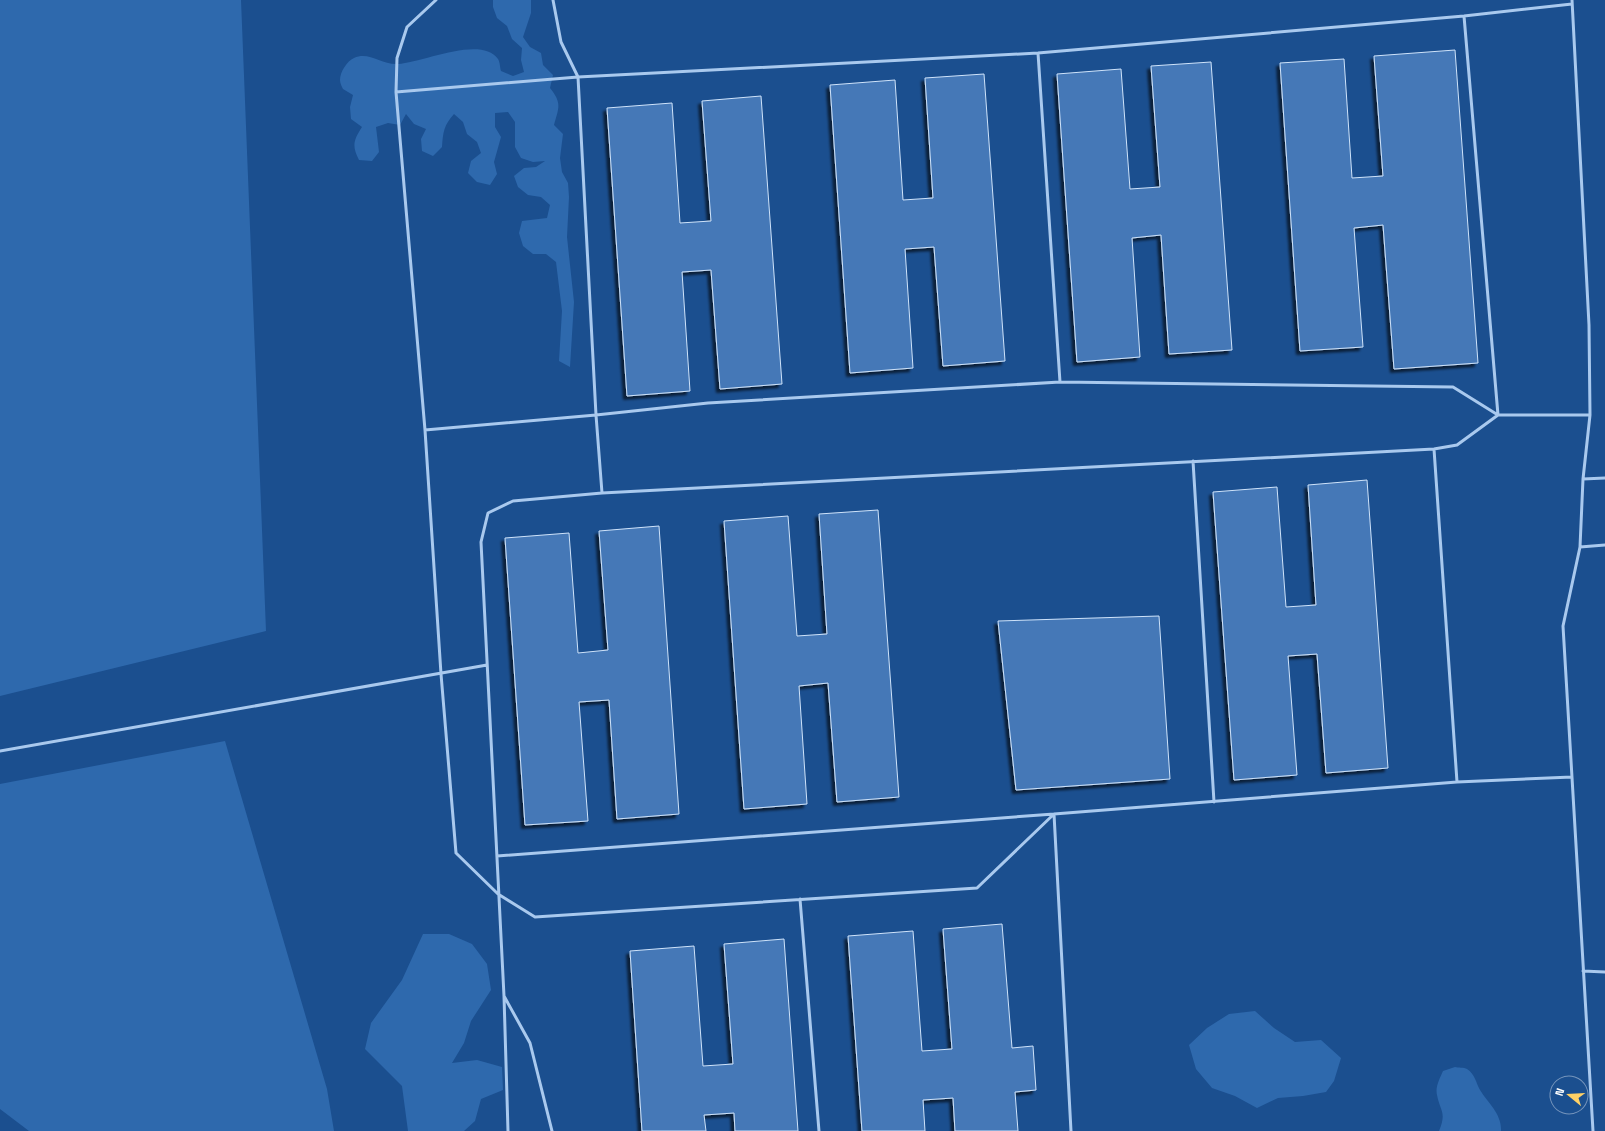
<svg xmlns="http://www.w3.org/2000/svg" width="1605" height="1131" font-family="'Space Grotesk',sans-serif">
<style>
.green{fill:#2e69ad}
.building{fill:#4478b7;stroke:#cfe3fa;filter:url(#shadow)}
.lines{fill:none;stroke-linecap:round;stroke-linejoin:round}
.service{stroke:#a9c9ee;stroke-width:3}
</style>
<defs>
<filter id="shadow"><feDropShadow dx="-3.5" dy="3.5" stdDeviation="1" flood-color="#0009"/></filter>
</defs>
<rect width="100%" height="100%" fill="#1b4f8f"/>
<path class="green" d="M0 0H241L266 631 0 696Z
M493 0H531V13L523 37 530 47 541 53 543 65 553 75 550 88C562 103 559 107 554 125L563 134 560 158 562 172 568 183 569 197 567 237 574 302 570 367 559 361 562 311 556 262 546 254H533L523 246 519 233 522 221 547 218 550 205 541 197 528 195 518 187 514 176 524 168 536 167 545 161 533 162 521 158 515 147V122L508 112 495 113V127L501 137 494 162 497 174 490 185 477 182 468 173 471 161 481 153 477 142 467 134 463 122 454 114C444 125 443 132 442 147L433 156 422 151 421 139 426 129 414 124 406 114 400 125 388 123 376 127 379 152 372 161 359 160C352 146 353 141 362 127L351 119 350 107 353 95 343 89C342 87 340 83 340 80 340 72 347 61 354 58 369 51 381 65 398 64 422 63 481 35 498 59 500 62 500 68 501 71L513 76 524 72 521 60 522 48 512 39 507 26 497 18 493 7Z
M225 741 327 1089 334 1131H29L0 1109V784Z
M423 934H449L472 944 487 964 491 990 471 1021 464 1043 452 1063 477 1060 502 1067 503 1090 481 1099 475 1121 464 1131H408L402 1086 365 1049 371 1023 402 980Z
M1255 1011 1274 1028 1295 1042 1321 1040 1341 1058 1334 1081 1326 1092 1303 1096 1278 1098 1257 1108 1235 1096 1212 1088 1196 1069 1189 1045 1207 1028 1229 1014Z
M1455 1067C1458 1068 1464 1067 1467 1069 1475 1074 1476 1083 1480 1090 1488 1103 1502 1114 1501 1131H1439C1447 1112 1440 1111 1437 1095 1435 1087 1440 1078 1443 1071Z"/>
<path class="building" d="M1455 50 1478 363 1394 369 1383 225 1354 228 1363 347 1300 351 1280 63 1344 59 1352 178 1383 176 1374 56Z
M1211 62 1232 350 1169 354 1161 235 1132 238 1140 357 1077 362 1057 74 1121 69 1130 189 1160 187 1151 66Z
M984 74 1005 361 943 366 934 247 905 249 913 368 850 373 830 85 895 80 903 200 933 198 925 78Z
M761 96 782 384 720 389 711 270 682 272 690 391 627 396 607 108 672 103 680 223 711 221 702 101Z
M1367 480 1388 768 1326 773 1317 654 1288 656 1297 775 1234 780 1213 492 1277 487 1286 607 1316 605 1308 485Z
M878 510 899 797 837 802 828 683 799 686 807 804 744 809 724 521 788 516 797 636 827 634 819 514Z
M659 526 679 814 617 819 609 700 579 702 588 821 525 825 505 538 569 533 578 653 608 650 599 531Z
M1159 616 1170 779 1016 790 998 621Z
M1002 924 1012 1048 1033 1046 1036 1090 1015 1092 1018 1131H955L953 1098 923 1100 925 1131H862L848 936 913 931 922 1051 952 1049 943 929Z
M784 939 798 1131H735L734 1113 704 1115 706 1131H642L630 951 694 946 703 1066 733 1064 724 944Z"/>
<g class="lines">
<path class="service" d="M436 0 407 27 397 58 396 92 425 430 441 674 456 853 498 894 535 917 977 888 1054 814 497 856
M553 0 561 42 578 77 596 415 602 493
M1572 0 1589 325 1590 415 1583 479 1580 547 1563 626 1593 1131
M1464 16 1498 415H1590
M1038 53 1060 382
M396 92 578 77 1038 53 1464 16 1572 4
M425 430 596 415 708 403 1060 382 1453 387 1498 415 1457 445 1434 449 602 493 513 501 488 513 481 542 504 996 508 1131
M1193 461 1214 802
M1583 479 1605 478
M1580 547 1605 545
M0 751 487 665
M1457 782 1572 777
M800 899 819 1131
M1583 971 1605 972
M504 996 530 1043 552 1131
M1071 1131 1054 814 1457 782 1434 449"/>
</g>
<g transform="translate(1569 1095) rotate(288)"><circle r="19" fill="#1b4f8f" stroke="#7695bc"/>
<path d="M0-3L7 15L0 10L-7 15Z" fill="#ffd166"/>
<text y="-6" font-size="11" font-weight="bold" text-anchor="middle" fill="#ffffff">N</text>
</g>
</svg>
